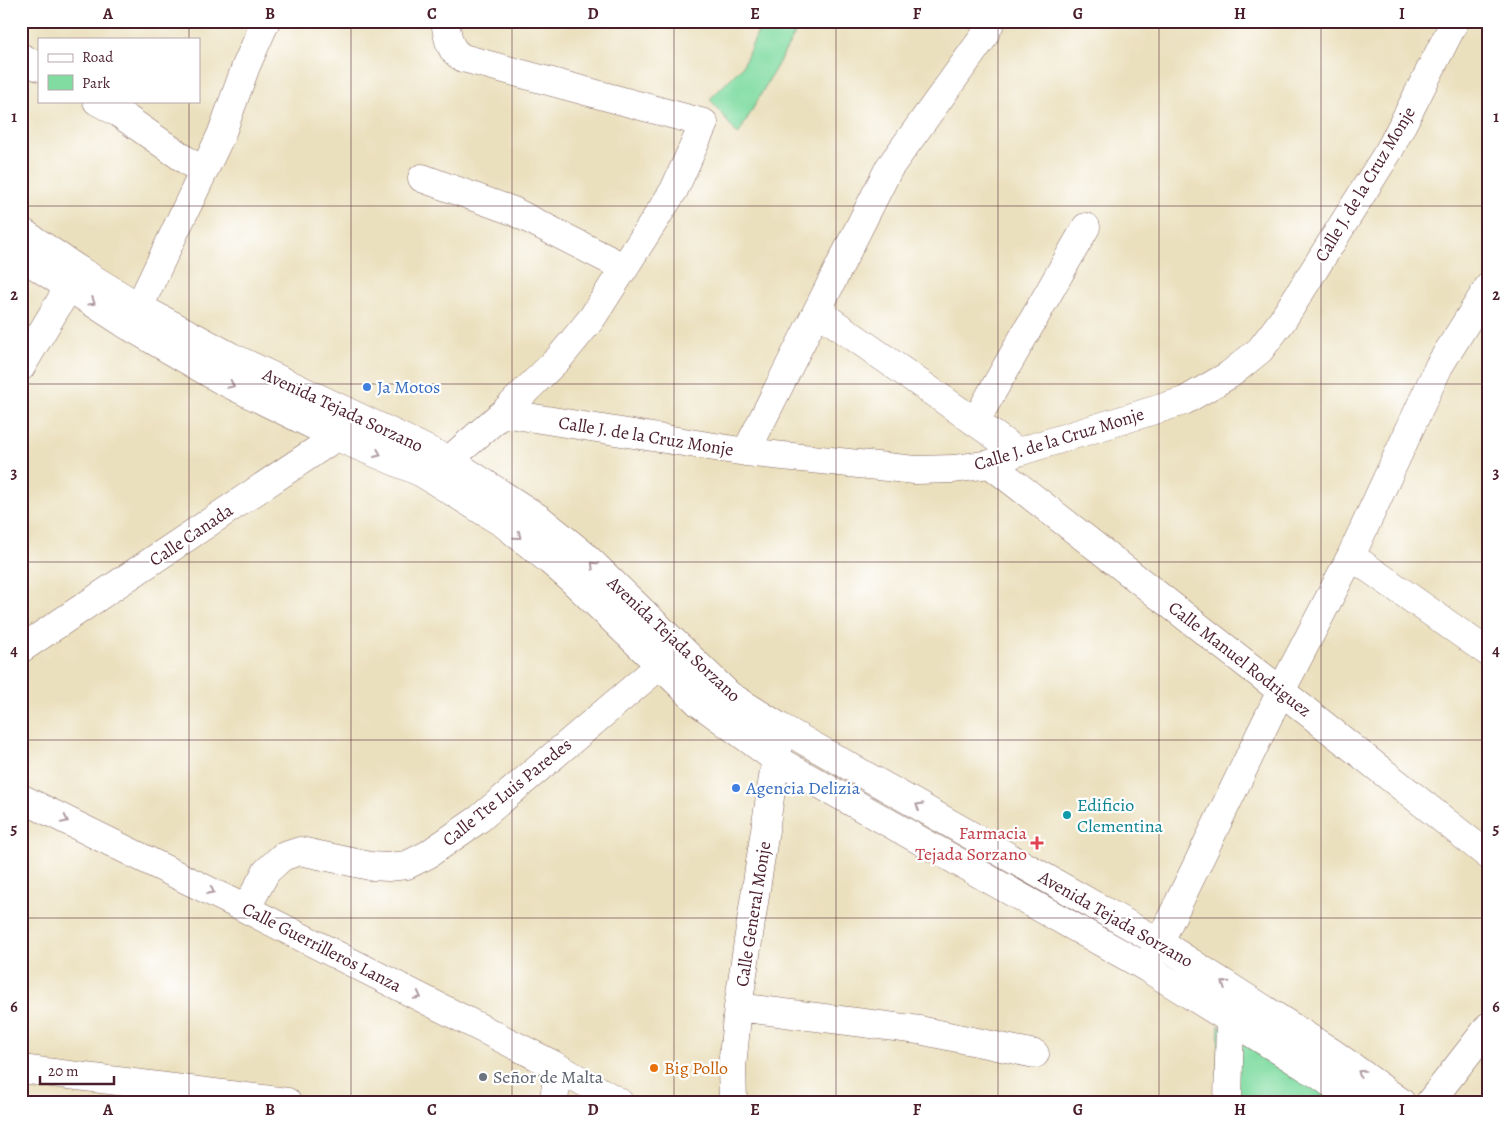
<svg xmlns="http://www.w3.org/2000/svg" width="1510" height="1123" font-family="Alegreya,serif">
<style>
.green{fill:#81dca2;stroke:#667e66}
.lines{fill:none;stroke-linecap:round;stroke-linejoin:round}
.street-casing{stroke:#82635e;stroke-width:29}
.primary-casing{stroke:#82635e;stroke-width:29}
.street{stroke:#fff;stroke-width:28}
.primary{stroke:#fff;stroke-width:28}
.oneway{stroke:#ae9aa0}
.grid{fill:none;stroke:#4a1f2b;stroke-width:1;stroke-opacity:0.55}
.shop-dot{fill:#3f7fe0;stroke:#fff;stroke-width:2}
.culture-dot{fill:#0f9aa8;stroke:#fff;stroke-width:2}
.health-dot{fill:#e0444e;stroke:#fff;stroke-width:2}
.food-dot{fill:#e8710a;stroke:#fff;stroke-width:2}
.worship-dot{fill:#6b7280;stroke:#fff;stroke-width:2}
.labels{text-anchor:middle;dominant-baseline:central;stroke-width:4.5;stroke-linejoin:round;paint-order:stroke}
.street-label{font-size:18px;fill:#4a1f2b;stroke:#fff}
.shop-label{font-size:18px;fill:#366cbe;stroke:#fff;text-anchor:start}
.culture-label{font-size:18px;fill:#0d838f;stroke:#fff;text-anchor:start}
.health-label{font-size:18px;fill:#be3a42;stroke:#fff;text-anchor:end}
.food-label{font-size:18px;fill:#c56008;stroke:#fff;text-anchor:start}
.worship-label{font-size:18px;fill:#5b616d;stroke:#fff;text-anchor:start}
.neatline{fill:none;stroke:#4a1f2b;stroke-width:2}
.grid-label{font-size:16px;text-anchor:middle;font-weight:bold;fill:#4a1f2b}
</style>
<rect width="100%" height="100%" fill="#fff"/>
<filter id="ink" filterUnits="userSpaceOnUse"><feTurbulence type="fractalNoise" baseFrequency=".02" numOctaves="2"/><feDisplacementMap in="SourceGraphic" scale="10" xChannelSelector="R" yChannelSelector="G"/><feConvolveMatrix kernelMatrix="1 2 1 2 8 2 1 2 1" color-interpolation-filters="sRGB"/></filter>
<filter id="wash" filterUnits="userSpaceOnUse"><feTurbulence type="fractalNoise" baseFrequency=".0096" numOctaves="4" result="noise"/><feDisplacementMap in="SourceGraphic" scale="20" xChannelSelector="R" yChannelSelector="G"/><feGaussianBlur stdDeviation="1.12" result="paint"/><feColorMatrix in="noise" values="0 0 0 0 0 0 0 0 0 0 0 0 0 0 0 0 0 1.4 0 .05"/><feComposite in="paint" operator="in"/></filter>
<g filter="url(#wash)">
<rect width="100%" height="100%" fill="#ebe0be"/>
<path class="green" d="M763 21H802L738 135 710 99 742 67Z
M1219 1025 1335 1102H1217Z"/>
</g>
<g filter="url(#ink)">
<g class="lines">
<defs>
<path id="street" d="M21 57 39 67
M97 101 120 114 203 172
M422 178 513 211 625 268
M817 311 1018 452
M127 325 139 307 221 135 246 66 266 21
M21 367 79 270
M503 413 746 452 915 470 954 469 990 464 1018 452 1184 401 1229 375 1260 350 1282 321 1390 149 1455 21
M975 422 1086 227
M746 452 889 168 983 38 991 21
M990 464 1281 691 1489 856
M428 470 449 460 503 413 560 357 592 318 674 190 704 123 463 58C448 50 448 37 445 21
M1351 556 1489 653
M21 649 354 425
M21 798 246 909 552 1064 619 1102
M246 909 266 872 282 857 300 851 370 866 388 867 407 865 427 855 479 819 677 651
M1149 964 1281 691 1351 556 1439 366 1489 286
M738 1007 919 1030 1035 1054
M552 1064 556 1083 554 1102
M21 1069 287 1102
M733 1102 732 1067 738 1007 779 738
M1228 1102 1230 1019
M1430 1102 1489 1026"/>
<path id="primary" d="M21 231 79 270 139 307 232 357 449 460 540 519 584 555 729 695 780 727 1159 942 1333 1053 1401 1102
M21 256 127 325 221 380 337 437 422 473 504 524 550 561 572 580 699 703 777 760 1147 968 1322 1077 1357 1102"/>
</defs>
<use href="#street" class="street-casing"/>
<use href="#primary" class="primary-casing"/>
<use href="#street" class="street"/>
<use href="#primary" class="primary"/>
</g>
<defs><path id="oneway-chevron" d="M-2-3.5L2.5 0L-2 3.5" fill="none" stroke-width="1.6" stroke-linecap="round" stroke-linejoin="round" transform="scale(1.25)"/></defs>
<g class="oneway">
<use href="#oneway-chevron" transform="translate(92 302) rotate(32)"/>
<use href="#oneway-chevron" transform="translate(231 385) rotate(26)"/>
<use href="#oneway-chevron" transform="translate(378 454) rotate(23)"/>
<use href="#oneway-chevron" transform="translate(518 536) rotate(39)"/>
<use href="#oneway-chevron" transform="translate(594 565) rotate(-136)"/>
<use href="#oneway-chevron" transform="translate(919 806) rotate(-150)"/>
<use href="#oneway-chevron" transform="translate(65 820) rotate(26)"/>
<use href="#oneway-chevron" transform="translate(211 891) rotate(26)"/>
<use href="#oneway-chevron" transform="translate(1225 984) rotate(-147)"/>
<use href="#oneway-chevron" transform="translate(418 996) rotate(27)"/>
<use href="#oneway-chevron" transform="translate(1361 1073) rotate(-145)"/>
</g>
</g>
<path class="grid" d="M189 21V39M351 21V1102M512 21V1102M674 21V1102M836 21V1102M998 21V1102M1159 21V1102M1321 21V1102M189 101V1102M21 206H1489M21 384H1489M21 562H1489M21 740H1489M21 918H1489"/>
<g class="shop-dot">
<circle cx="367" cy="387" r="5"/>
<circle cx="736" cy="788" r="5"/>
</g>
<circle class="culture-dot" cx="1067" cy="815" r="5"/>
<path class="health-dot" d="M1034.5 835.5h5v5h5v5h-5v5h-5v-5h-5v-5h5z"/>
<circle class="food-dot" cx="654" cy="1068" r="5"/>
<circle class="worship-dot" cx="483" cy="1077" r="5"/>
<g class="labels">
<g class="street-label">
<text transform="translate(1365 184) rotate(-59)">Calle J. de la Cruz Monje</text>
<text transform="translate(343 410) rotate(25)">Avenida Tejada Sorzano</text>
<text transform="translate(646 436) rotate(9)">Calle J. de la Cruz Monje</text>
<text transform="translate(1059 439) rotate(-17)">Calle J. de la Cruz Monje</text>
<text transform="translate(191 535) rotate(-34)">Calle Canada</text>
<text transform="translate(674 639) rotate(43)">Avenida Tejada Sorzano</text>
<text transform="translate(1240 659) rotate(38)">Calle Manuel Rodriguez</text>
<text transform="translate(507 792) rotate(-39)">Calle Tte Luis Paredes</text>
<text transform="translate(753 914) rotate(-81)">Calle General Monje</text>
<text transform="translate(1116 919) rotate(30)">Avenida Tejada Sorzano</text>
<text transform="translate(322 947) rotate(27)">Calle Guerrilleros Lanza</text>
</g>
<g class="shop-label">
<text x="377" y="387">Ja Motos</text>
<text x="746" y="788">Agencia Delizia</text>
</g>
<g class="culture-label">
<text x="1077" y="805">Edificio<tspan x="1077" dy="21">Clementina</tspan></text>
</g>
<g class="health-label">
<text x="1027" y="833">Farmacia<tspan x="1027" dy="21">Tejada Sorzano</tspan></text>
</g>
<g class="food-label">
<text x="664" y="1068">Big Pollo</text>
</g>
<g class="worship-label">
<text x="493" y="1077">Señor de Malta</text>
</g>
</g>
<rect width="1510" height="1123" fill="none" stroke="#fff" stroke-width="55"/>
<rect x="38" y="38" width="162" height="65" fill="#ffffff" stroke="#b7a5aa"/>
<rect x="48" y="54" width="25" height="8" fill="#ffffff" stroke="#b7a5aa"/>
<text x="82" y="62" font-size="15" fill="#4a1f2b">Road</text>
<rect x="48" y="75" width="25" height="15" fill="#81dca2" stroke="#b7a5aa"/>
<text x="82" y="88" font-size="15" fill="#4a1f2b">Park</text>
<path d="M40 1076v8h74v-8" fill="none" stroke="#4a1f2b" stroke-width="2.5"/>
<text x="48" y="1076" font-size="15" fill="#4a1f2b" stroke="#ffffff" stroke-width="4" paint-order="stroke">20 m</text>
<rect x="28" y="28" width="1454" height="1068" class="neatline"/>
<g class="grid-label">
<text x="108" y="19">A</text>
<text x="270" y="19">B</text>
<text x="432" y="19">C</text>
<text x="593" y="19">D</text>
<text x="755" y="19">E</text>
<text x="917" y="19">F</text>
<text x="1078" y="19">G</text>
<text x="1240" y="19">H</text>
<text x="1402" y="19">I</text>
<text x="14" y="122">1</text>
<text x="1496" y="122">1</text>
<text x="14" y="300">2</text>
<text x="1496" y="300">2</text>
<text x="14" y="478">3</text>
<text x="1496" y="478">3</text>
<text x="14" y="656">4</text>
<text x="1496" y="656">4</text>
<text x="14" y="834">5</text>
<text x="1496" y="834">5</text>
<text x="14" y="1012">6</text>
<text x="1496" y="1012">6</text>
<text x="108" y="1115">A</text>
<text x="270" y="1115">B</text>
<text x="432" y="1115">C</text>
<text x="593" y="1115">D</text>
<text x="755" y="1115">E</text>
<text x="917" y="1115">F</text>
<text x="1078" y="1115">G</text>
<text x="1240" y="1115">H</text>
<text x="1402" y="1115">I</text>
</g>
</svg>
